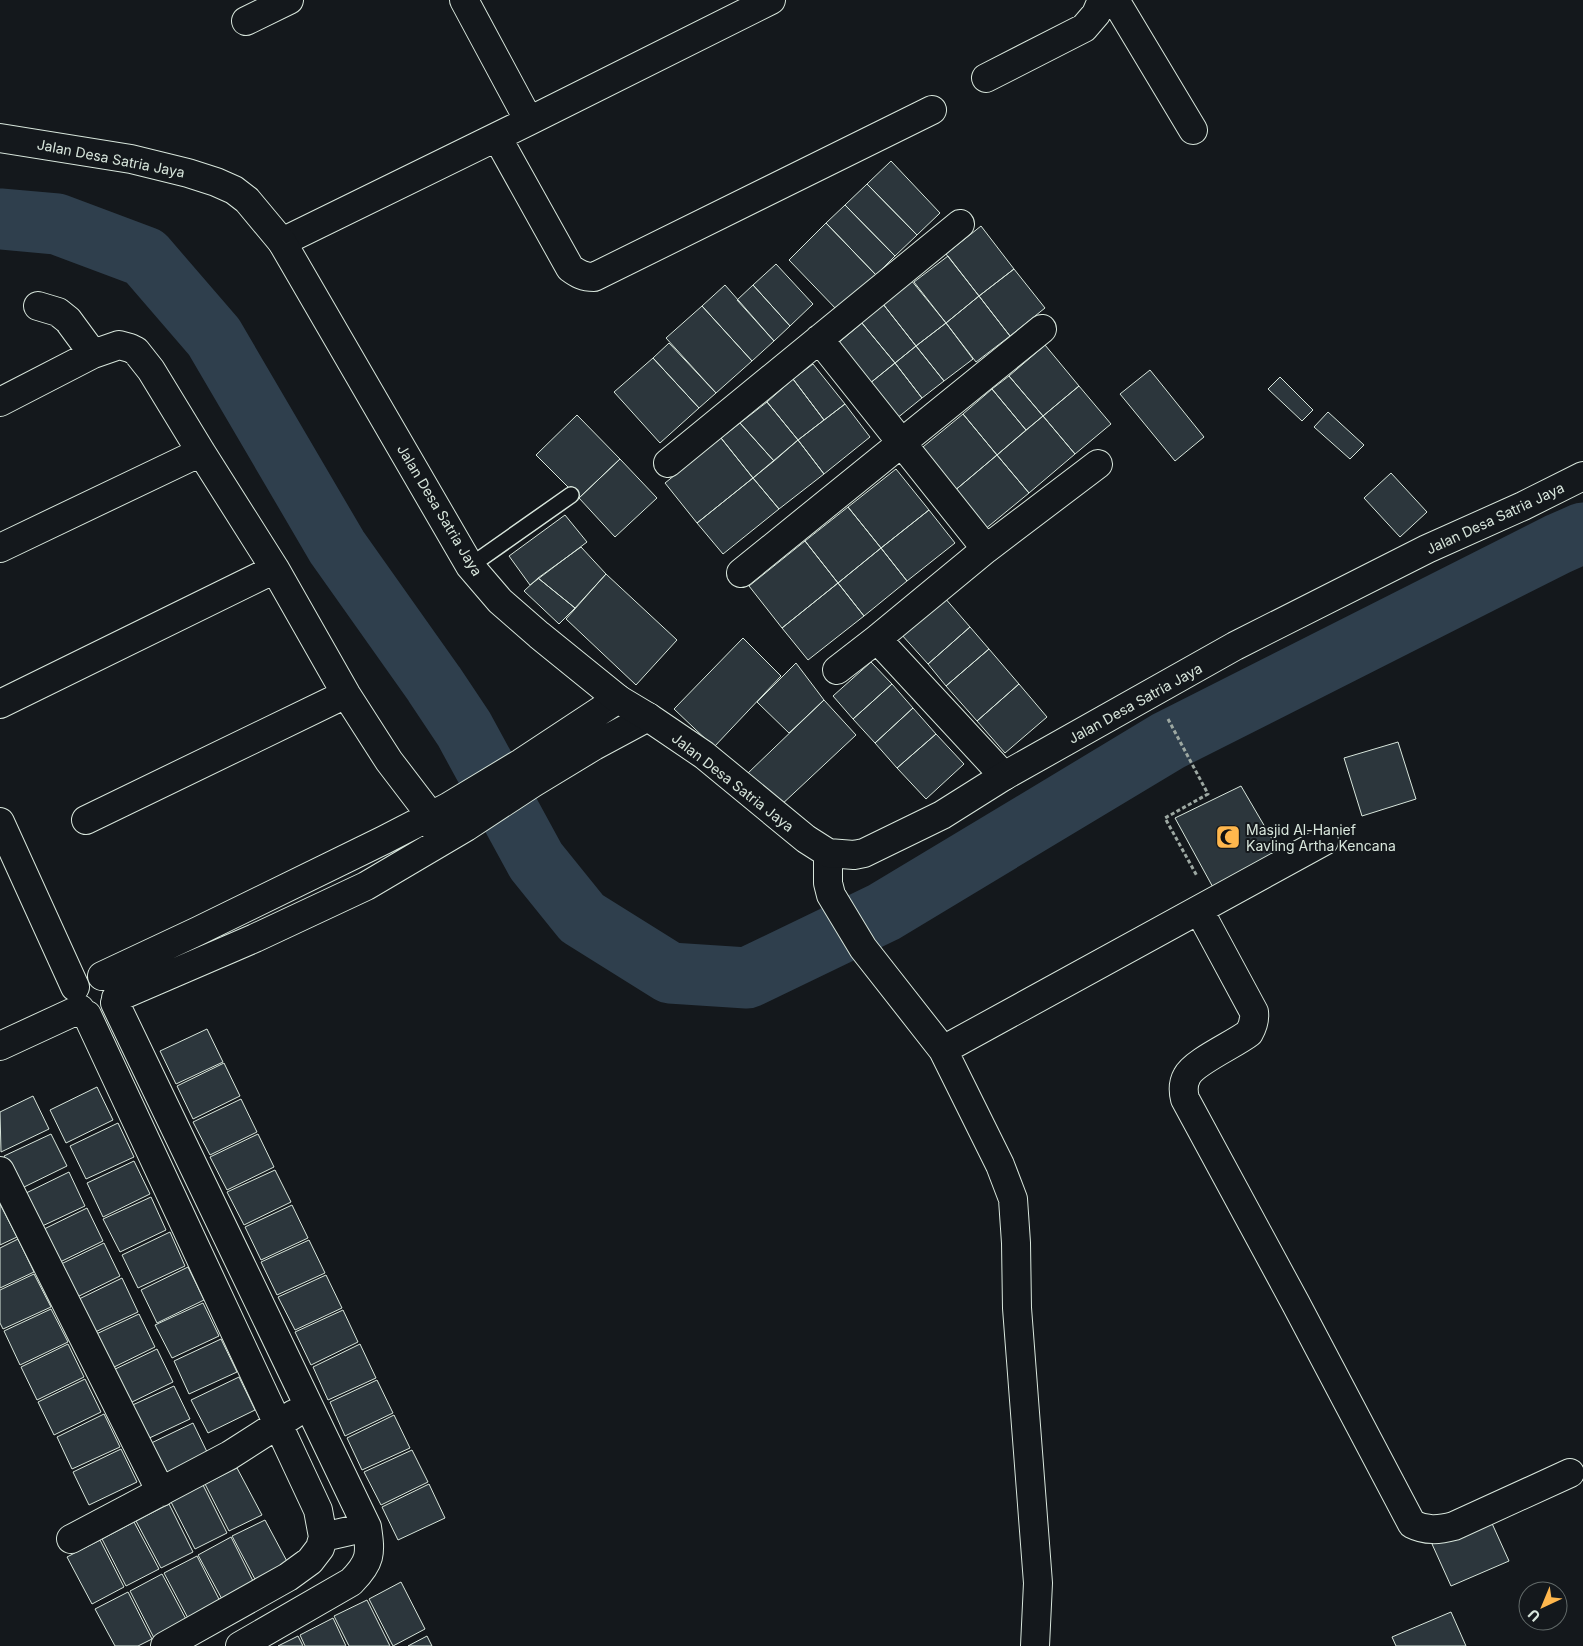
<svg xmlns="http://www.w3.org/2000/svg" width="1583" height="1646" font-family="Inter,sans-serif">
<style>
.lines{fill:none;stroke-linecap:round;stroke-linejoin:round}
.river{stroke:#2f3f4d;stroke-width:61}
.building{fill:#2c363c;stroke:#d8e6dc}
.service-casing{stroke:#d8e6dc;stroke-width:18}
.minor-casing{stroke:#d8e6dc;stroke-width:30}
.tertiary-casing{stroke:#d8e6dc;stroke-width:30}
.path{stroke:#9da8a2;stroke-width:3;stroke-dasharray:4 2.5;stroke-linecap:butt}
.service{stroke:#14181c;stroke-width:15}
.minor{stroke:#14181c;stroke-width:28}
.tertiary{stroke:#14181c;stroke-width:28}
.labels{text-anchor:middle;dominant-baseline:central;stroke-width:4;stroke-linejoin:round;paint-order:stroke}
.street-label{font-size:14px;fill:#d8e6dc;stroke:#14181c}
.poi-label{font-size:14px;fill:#d8e6dc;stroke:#14181c;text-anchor:start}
</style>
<rect width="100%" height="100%" fill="#14181c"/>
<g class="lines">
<path class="river" d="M0 219 57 224 145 257 214 337 337 547 434 684 464 729 536 861 582 918 670 973 747 978 884 912 1168 741 1558 544 1583 533"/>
</g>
<path class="building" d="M891 161 940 213 917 235 867 184Z
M867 184 917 235 895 256 845 205Z
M845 205 895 256 876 275 826 223Z
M826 223 876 275 838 311 789 260Z
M981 226 1014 269 979 296 946 254Z
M948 256 979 296 946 323 914 282Z
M776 264 813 304 790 326 753 285Z
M1014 269 1045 308 1010 336 979 296Z
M911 280 946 323 916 346 883 304Z
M725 285 774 341 752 361 702 306Z
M753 285 790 326 774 341 737 300Z
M979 296 1010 336 976 362 946 323Z
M883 304 916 346 895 363 861 322Z
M702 306 752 361 716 393 666 338Z
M862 323 895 363 869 384 837 344Z
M946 323 973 359 944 381 916 346Z
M669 343 716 393 699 408 653 358Z
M1045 345 1079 386 1043 416 1009 376Z
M916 346 944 381 922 398 895 363Z
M653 358 699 408 660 443 614 392Z
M895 363 922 398 896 419 869 384Z
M813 364 845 404 824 420 793 379Z
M1150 370 1204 437 1175 461 1120 394Z
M1009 376 1043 416 1026 430 992 389Z
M1280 377 1313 410 1302 421 1268 389Z
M793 379 824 420 798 440 767 402Z
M1079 386 1111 424 1075 454 1043 416Z
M992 389 1026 430 997 455 963 414Z
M767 402 798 440 774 461 740 423Z
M845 404 870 437 824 474 798 440Z
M1328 412 1364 445 1350 459 1314 427Z
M963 414 997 455 953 492 918 451Z
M577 415 620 459 579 498 536 455Z
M1043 416 1075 454 1029 493 997 455Z
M740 423 774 461 753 478 721 438Z
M721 438 753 478 697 523 665 483Z
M798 440 824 474 779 509 753 478Z
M997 455 1029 493 984 530 953 492Z
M620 459 657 498 615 537 579 498Z
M896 469 929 510 881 548 848 507Z
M1391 473 1427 512 1400 537 1364 498Z
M753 478 779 509 723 554 697 523Z
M848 507 881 548 838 583 805 541Z
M929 510 955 543 907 581 881 548Z
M565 515 587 542 530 585 509 556Z
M805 541 838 583 782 628 749 586Z
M581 547 606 574 575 608 538 578Z
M881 548 907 581 864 616 838 583Z
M606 574 677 640 636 685 566 619Z
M538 578 575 608 559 624 524 591Z
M838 583 864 616 808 660 782 628Z
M944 597 970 627 928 664 901 634Z
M970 627 989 649 946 686 928 664Z
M743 638 781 676 714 747 674 709Z
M989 649 1019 684 977 721 946 686Z
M871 662 892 684 853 719 833 696Z
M796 663 824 700 789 733 757 702Z
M892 684 913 708 875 743 853 719Z
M1019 684 1047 717 1005 753 977 721Z
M824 700 856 735 779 807 747 774Z
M913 708 936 734 897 768 875 743Z
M936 734 964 764 926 799 897 768Z
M1398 742 1416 799 1362 816 1344 758Z
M1241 786 1282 856 1215 891 1175 818Z
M207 1029 223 1062 176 1084 160 1051Z
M224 1063 240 1096 193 1119 177 1086Z
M97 1087 113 1120 66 1143 50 1110Z
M33 1096 49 1129 1 1152 0 1112Z
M241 1099 257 1132 210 1155 193 1122Z
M118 1123 134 1157 86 1179 70 1146Z
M51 1134 67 1166 20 1189 4 1156Z
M258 1134 274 1167 227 1190 210 1157Z
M134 1161 150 1194 103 1217 87 1183Z
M275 1170 291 1202 244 1225 227 1192Z
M69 1172 85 1206 38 1228 22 1195Z
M151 1197 166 1230 120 1252 103 1219Z
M0 1204 17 1237 0 1245Z
M292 1205 308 1238 261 1260 245 1227Z
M87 1208 103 1241 56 1264 40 1231Z
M170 1232 185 1266 138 1288 122 1255Z
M18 1239 34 1272 0 1288V1248Z
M309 1240 325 1273 277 1295 261 1262Z
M104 1243 120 1276 73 1299 57 1266Z
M188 1267 204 1300 157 1323 141 1290Z
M34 1274 51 1307 3 1329 0 1323V1290Z
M326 1275 342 1308 295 1330 278 1297Z
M122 1278 138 1312 91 1334 75 1301Z
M203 1303 219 1336 172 1358 155 1325Z
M51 1309 68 1342 20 1365 4 1331Z
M343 1310 358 1342 311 1365 295 1332Z
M139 1314 155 1347 108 1370 92 1336Z
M221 1339 237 1372 189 1394 174 1361Z
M68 1344 84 1377 37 1400 21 1367Z
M360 1344 376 1378 328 1400 313 1367Z
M157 1349 173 1382 126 1405 109 1372Z
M239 1377 255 1410 208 1433 191 1400Z
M85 1379 101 1412 54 1435 38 1402Z
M377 1380 393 1413 345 1436 330 1402Z
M174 1386 190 1419 143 1441 126 1408Z
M104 1414 120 1447 72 1469 57 1437Z
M394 1415 410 1448 362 1470 347 1438Z
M193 1423 209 1456 162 1478 145 1446Z
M121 1449 137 1482 89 1505 73 1472Z
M412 1450 428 1482 381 1505 364 1472Z
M237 1468 262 1515 229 1531 205 1484Z
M429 1484 445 1518 398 1540 382 1507Z
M203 1485 227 1533 195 1549 171 1502Z
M169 1504 193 1552 161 1568 136 1521Z
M1490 1519 1509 1561 1451 1586 1432 1544Z
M265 1520 290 1567 257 1583 232 1536Z
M134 1522 159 1569 126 1586 102 1539Z
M231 1537 255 1585 223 1601 198 1555Z
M100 1540 124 1587 92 1604 67 1557Z
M197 1556 221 1603 189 1620 164 1573Z
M162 1574 187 1621 154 1638 130 1591Z
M401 1582 425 1629 393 1646 369 1599Z
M128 1592 152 1639 138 1646H115L95 1609Z
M367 1600 390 1646H349L334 1616Z
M1451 1612 1466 1646H1396L1392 1637Z
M333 1618 346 1646H305L300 1635Z
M298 1636 303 1646H278Z
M427 1636 432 1646H408Z"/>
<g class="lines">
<defs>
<path id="service" d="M470 566 571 495"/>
<path id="minor" d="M464 0 529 121
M1115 0 1193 130
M246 21 289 0
M986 78 1084 28 1096 14 1102 0
M497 137 570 268C578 274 584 277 594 277L932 110
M282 242 529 121 771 0
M38 306 58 312 68 320 93 354
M819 339 986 549
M0 402 93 354 119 345 130 348 136 351 151 370 201 452 275 569 346 694 389 761 431 816 440 842
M668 463 960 224
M0 548 201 452
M741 573 1042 329
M877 639 1004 776
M837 670 877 639 986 549 1098 464
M0 704 275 569
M86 820 346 694
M0 822 75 987
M828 853V883L831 895 863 948 943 1050 1000 1165 1013 1199 1016 1243 1017 1308 1038 1583 1035 1646
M1199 910 1254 1012C1255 1020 1253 1026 1249 1033 1235 1044 1194 1062 1187 1076 1183 1083 1183 1091 1185 1099L1296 1304 1412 1524C1426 1531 1439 1530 1454 1526L1570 1473
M102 976 198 931 384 840 448 807 521 763 618 699
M116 998 255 938 366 886 466 827 533 783 594 746 648 717
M115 1003 367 1527C371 1554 371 1562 351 1582L240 1646
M87 1015 318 1510 323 1537 320 1548 310 1561 288 1577 165 1646
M0 1046 80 1009
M943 1050 1324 841
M0 1171 161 1492
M323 1537 367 1527
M71 1539 230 1455 294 1414"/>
<path id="tertiary" d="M0 138 131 159 188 173 216 182 234 190 247 200 282 242 470 566 500 601 539 635 618 699 648 717 704 755 806 839 828 853 854 855 864 853 942 815 1004 776 1235 646 1427 549 1523 506 1583 476"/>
</defs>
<use href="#service" class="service-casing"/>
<use href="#minor" class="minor-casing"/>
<use href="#tertiary" class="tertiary-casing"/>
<path class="path" d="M1168 719 1208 794 1165 818 1197 876"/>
<use href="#service" class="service"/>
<use href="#minor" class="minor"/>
<use href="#tertiary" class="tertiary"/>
</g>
<defs>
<symbol id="mosque-square" viewBox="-11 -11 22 22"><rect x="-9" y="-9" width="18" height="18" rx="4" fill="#ffb74d" stroke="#14181c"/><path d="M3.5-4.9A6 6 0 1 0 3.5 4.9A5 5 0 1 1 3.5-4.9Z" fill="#111"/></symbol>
</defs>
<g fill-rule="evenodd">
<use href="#mosque-square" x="1214" y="823" width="28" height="28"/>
</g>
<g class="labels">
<g class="street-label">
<text transform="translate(111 158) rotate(11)">Jalan Desa Satria Jaya</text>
<text transform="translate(440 510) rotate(59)">Jalan Desa Satria Jaya</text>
<text transform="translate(1495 518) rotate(-25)">Jalan Desa Satria Jaya</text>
<text transform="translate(1135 703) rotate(-29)">Jalan Desa Satria Jaya</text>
<text transform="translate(733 782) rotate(38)">Jalan Desa Satria Jaya</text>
</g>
<g class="poi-label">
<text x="1246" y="829">Masjid Al-Hanief<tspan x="1246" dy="16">Kavling Artha Kencana</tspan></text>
</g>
</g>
<g transform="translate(1543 1606) rotate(224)"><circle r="24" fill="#14181c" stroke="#626a69"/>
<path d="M0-4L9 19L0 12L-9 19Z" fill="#ffb74d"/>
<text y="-8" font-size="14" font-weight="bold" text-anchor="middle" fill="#d8e6dc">U</text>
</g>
</svg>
